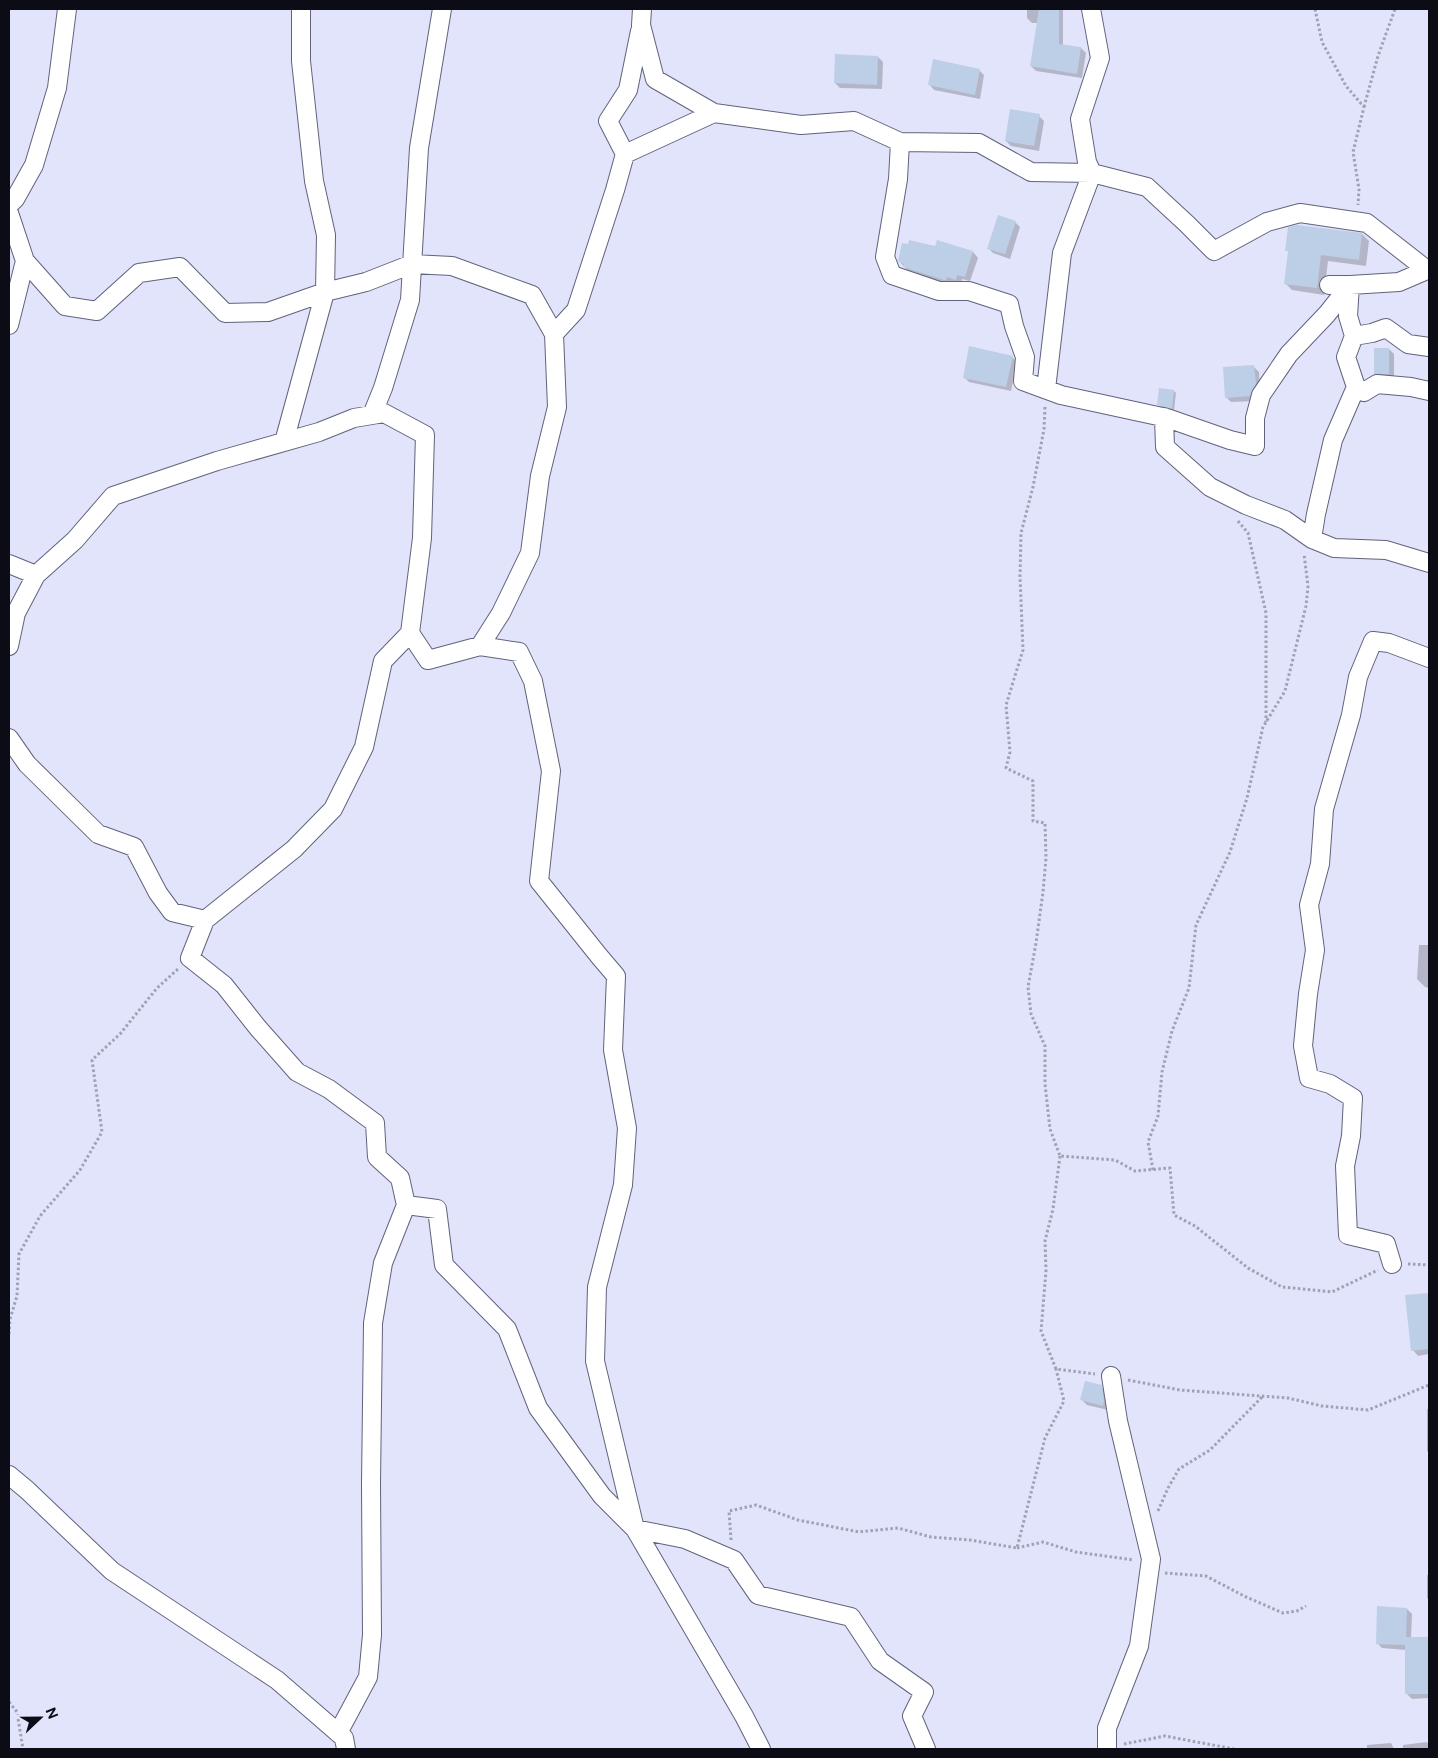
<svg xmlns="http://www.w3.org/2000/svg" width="1438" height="1758" font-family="'Public Sans',sans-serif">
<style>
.shadow{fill:#0003}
.building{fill:#bdcfe7}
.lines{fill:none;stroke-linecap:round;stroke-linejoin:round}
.street-casing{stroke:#60637b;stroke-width:20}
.path{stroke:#9fa2b5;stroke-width:3;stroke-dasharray:2.5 2.5;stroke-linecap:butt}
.street{stroke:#fff;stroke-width:18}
</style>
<rect width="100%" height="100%" fill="#e1e4fb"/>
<path class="shadow" d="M1027 9H1063V46L1081 48 1086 53 1082 78 1036 71 1031 66 1038 23H1032L1027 18Z
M878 57 883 62 882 89 840 88 835 83Z
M979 70 984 75 980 99 934 90 929 84Z
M1039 116 1044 121 1039 151 1011 146 1006 141Z
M1015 222 1020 227 1010 259 993 253 988 248Z
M1362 234 1369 241 1366 266 1328 261 1324 295 1292 290 1285 283 1289 252 1287 250Z
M909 245 973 252 978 258 970 281 962 279 961 284 952 282 950 285 909 272 899 261Z
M1389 349 1394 354V379H1380L1375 374Z
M1012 357 1017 362 1011 391 969 382 964 377Z
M1254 367 1259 372 1260 390 1255 401 1231 402 1226 397Z
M1174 391 1176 393 1174 410 1161 407 1159 405Z
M1419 945H1429V988L1425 987 1417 979Z
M1429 1078V1111L1428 1109Z
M1429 1294V1354L1418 1356 1413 1350 1406 1296Z
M1101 1386 1106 1392 1108 1410 1087 1405 1082 1400Z
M1427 1409H1429V1453L1427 1451Z
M1427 1575H1429V1600L1427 1598Z
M1407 1609 1412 1614 1411 1638H1429V1698L1412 1699 1407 1694 1406 1650 1382 1648 1377 1643Z
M1427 1742 1429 1745V1749H1403V1745Z
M1391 1743 1394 1749H1367V1745Z"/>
<path class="building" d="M1039 9H1059V44L1081 47 1077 74 1030 66Z
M835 54 878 56 877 85 834 83Z
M933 59 980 69 975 95 928 85Z
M1010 109 1040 114 1034 146 1005 141Z
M998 215 1016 221 1005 254 987 249Z
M1297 225 1362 233 1359 260 1321 255 1317 288 1284 284 1288 251H1285L1288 227Z
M909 240 935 246 937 240 973 251 965 277 957 275 956 280 947 277 946 280H944L903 267 904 264 898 261 902 243 908 244Z
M969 346 1013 356 1006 387 963 378Z
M1374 348H1389V374H1374Z
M1254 365 1256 384 1250 396 1225 398 1223 367Z
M1159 388 1174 390 1172 409 1157 405Z
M1429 1293V1349L1411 1351 1405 1295Z
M1085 1381 1102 1385 1104 1401 1103 1406 1080 1400Z
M1377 1606 1407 1608 1406 1637H1429V1694H1405V1645L1376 1644Z"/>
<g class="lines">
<defs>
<path id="street" d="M714 113 801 125 854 121 900 142 979 143 1031 172 1092 173 1147 187 1187 224 1214 251 1267 222 1300 213 1367 223 1427 270 1429 269
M900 142 898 179 885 257 892 275 939 291H969L1009 304 1014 326 1025 357 1023 381 1061 395 1167 418 1230 440 1255 446V418L1261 395 1289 354 1327 314 1350 285 1399 282 1427 270
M625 154 608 121 628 90 640 31
M9 205 15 199 34 165 57 88 67 9
M9 213 25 261 9 325
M25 261 65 306 97 311 139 273 180 267 225 313 268 312 325 292 366 282 412 264 452 266 532 295 554 334 557 407 540 476 530 553 501 613 480 646
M1329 285H1350L1348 316 1354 336 1346 357 1356 387 1333 440 1316 514 1312 539 1334 548 1386 550 1429 563
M554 334 576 310 615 190 625 154 714 113 655 79 641 25 642 9
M1354 336 1372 333 1386 328 1408 344 1429 347
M1356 387 1364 392 1377 384 1411 387 1429 391
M1046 389 1062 253 1092 173 1087 162 1080 119 1100 58 1091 9
M372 415 383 388 410 300 419 148 442 9
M1164 417 1165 447 1210 487 1246 505 1285 520 1312 539
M284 442 325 292 326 235 314 181 301 61V9
M9 564 36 575 75 540 113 496 217 461 319 432 354 418 384 413 425 435 422 538 410 633 428 660 480 646 519 652 533 681 551 771 539 881 599 956 616 976 613 1050 627 1128 623 1185 597 1287 595 1361 635 1529 744 1716 761 1749
M410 633 383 661 364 747 333 809 294 849 205 920 190 958 224 985 258 1028 297 1072 329 1089 375 1123 377 1157 400 1178 406 1205 437 1209 444 1265 507 1329 538 1408 602 1496 635 1529 685 1539 734 1560 758 1595 851 1617 880 1661 924 1692 912 1716 926 1749
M9 646 16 613 36 575
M9 738 27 764 98 834 134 847 158 893 172 912 205 920
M1392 1264 1386 1244 1348 1235 1345 1166 1351 1136 1353 1098 1330 1084 1309 1078 1303 1046 1308 994 1315 950 1309 905 1320 864 1324 809 1351 715 1358 677 1373 641 1389 643 1429 658
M9 1475 27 1490 112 1571 277 1680 344 1738 346 1749
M338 1733 368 1677 372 1635 371 1484 373 1323 383 1263 406 1205
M1107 1749V1728L1139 1646 1151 1559 1118 1421 1111 1376"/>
</defs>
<use href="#street" class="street-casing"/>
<path class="path" d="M1315 9 1322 42 1346 86 1364 107 1353 152 1359 189 1358 205
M1364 107 1378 56 1395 9
M1045 407 1044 429 1033 487 1021 533 1020 576 1023 650 1006 705 1010 752 1006 768 1033 781V821L1045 823 1046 858 1043 892 1036 943 1028 987 1031 1014 1045 1046V1084L1050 1129 1060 1156 1115 1160 1135 1171 1170 1168 1174 1215 1195 1226 1248 1268 1282 1287 1332 1292 1378 1270
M1238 521 1248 533 1266 613V722
M1060 1156 1053 1209 1045 1241 1046 1271 1041 1331 1056 1369 1095 1374
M1153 1170 1148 1142 1158 1116 1162 1072 1172 1031 1189 988 1196 925 1230 852 1247 798 1263 727 1285 691 1306 606 1308 586 1304 554
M1408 1264 1429 1265
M9 1334 10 1319 17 1296 19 1254 40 1216 80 1170 102 1132 92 1060 120 1034 157 988 178 969
M1128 1380 1180 1390 1288 1398 1322 1406 1368 1410 1429 1385
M1158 1511 1168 1488 1179 1469 1210 1450 1263 1396
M731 1540 729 1511 756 1505 798 1520 859 1532 898 1528 931 1537 970 1540 1017 1548 1045 1438 1064 1401 1056 1369
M1017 1548 1043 1542 1076 1552 1134 1560
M1165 1573 1206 1576 1246 1597 1283 1613 1297 1611 1306 1606
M9 1702 17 1712 23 1749
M1124 1744 1165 1736 1234 1749"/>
<use href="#street" class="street"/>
</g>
<rect width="1438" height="1758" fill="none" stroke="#0b0c15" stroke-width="20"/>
<g transform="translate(40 1718) rotate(68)" stroke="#e1e4fb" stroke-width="4" paint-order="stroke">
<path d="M0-4L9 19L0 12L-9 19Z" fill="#0b0c15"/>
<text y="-8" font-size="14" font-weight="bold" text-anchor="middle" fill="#0b0c15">N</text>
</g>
</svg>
